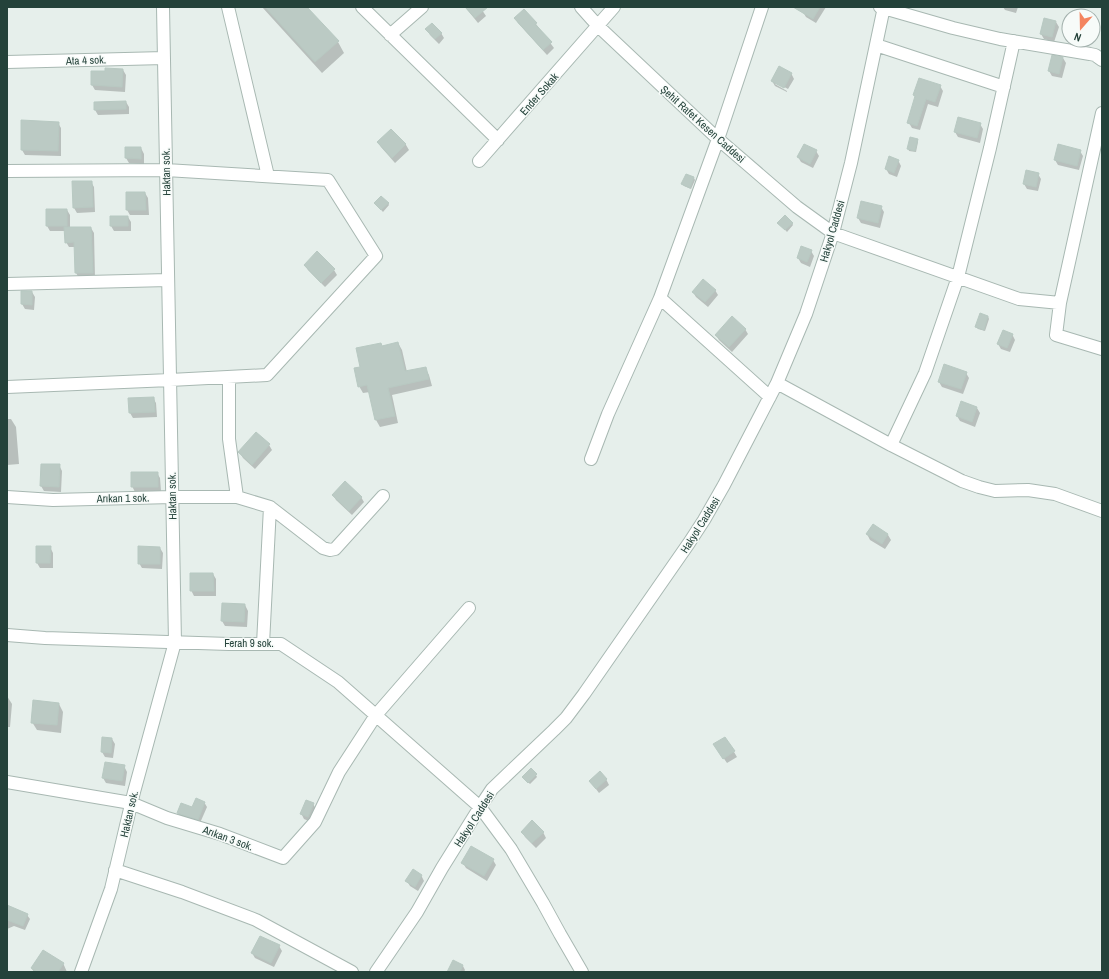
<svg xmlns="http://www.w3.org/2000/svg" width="1109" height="979" font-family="'Archivo Narrow',sans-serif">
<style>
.shadow{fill:#0003}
.building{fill:#bbcac4;stroke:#b8c9c2}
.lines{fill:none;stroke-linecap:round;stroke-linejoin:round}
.minor-casing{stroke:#a8b8b2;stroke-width:14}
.minor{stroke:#fff;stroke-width:12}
.labels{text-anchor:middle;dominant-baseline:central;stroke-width:3;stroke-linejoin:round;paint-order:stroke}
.street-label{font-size:11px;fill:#24423a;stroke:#f7fbf9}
</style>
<rect width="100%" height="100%" fill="#e6efeb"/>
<path class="shadow" d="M262 7H306L338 42 344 53 322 73Z
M465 7H480L486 16 478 23Z
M805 7H826L816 23 806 17 803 12Z
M1003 7H1018L1016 13 1005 10Z
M524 10 536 24 554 48 547 55 518 23 515 18Z
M1056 22 1059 27 1054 42 1044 39 1041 34Z
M427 30 441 33 444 38 439 44 430 35Z
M1063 58 1066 63 1062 78 1052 76 1049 71Z
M123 70 126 75 125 92 95 90 92 85V72H106Z
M791 73 794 79 788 89 775 82V84L787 91V92L775 86 772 81Z
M940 86 943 91 938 107 928 104 920 130 912 128 909 123 916 98 914 95Z
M126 102 129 107V114L98 115 95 110Z
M22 122 58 123 61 128V156L25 155 22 150Z
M980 124 983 129 980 143 958 137 955 132Z
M391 130 406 145 409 150 395 163 381 147 378 142Z
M917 139 918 142 916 152 909 151 908 148Z
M126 148H141L144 154V164L129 163 126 158Z
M816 151 819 156 813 168 801 162 798 157Z
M1080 151 1083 156 1079 170 1058 165 1055 160Z
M898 160 901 166 897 177 889 174 886 169Z
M1038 174 1041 179 1038 191 1027 189 1024 184Z
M686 175 694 178 695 180 691 189 684 186 682 184Z
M91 182 94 187 95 212 77 213 74 208Z
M127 193H145L148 198 149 215H130L127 210Z
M375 203H388L389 205 383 212Z
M881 207 884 212 880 228 861 223 858 218Z
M67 210 70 215V228H91L94 233 95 278H79L76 273 75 247H69L66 242V231H50L47 226Z
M111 217H128L131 222V231H114L111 226Z
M779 223H792L793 225 787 232Z
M811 251 814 256 810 267 801 263 798 258Z
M305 265 334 270 337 275 325 287 308 270Z
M715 290 718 295 708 307 696 297 693 292Z
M32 292 35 297 34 310 25 309 22 304Z
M988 316 989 319 985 331 978 329 976 327Z
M745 329 748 334 732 352 719 340 716 335Z
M1012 334 1015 340 1010 352 1001 349 998 344Z
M398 343 402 350 407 372 425 368 429 375 432 386 392 395 398 423 380 427 376 420 370 392 363 393 359 386 361 367 382 347Z
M966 373 969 378 963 394 942 387 939 382Z
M153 398 156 403 157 417 133 418 130 413 129 399Z
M962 403 977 408 980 413 975 427 960 421 957 416Z
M7 419H11L16 427 19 464 7 465Z
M256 434 269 445 272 450 255 469 243 458 240 453Z
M42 465H59L62 471 61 492 44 491 41 486Z
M157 473 160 478 161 491 135 492 132 486Z
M333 495 361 497 364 502 352 515 336 500Z
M873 526 888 535 891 540 885 549 870 540 867 534Z
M50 547 53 553V568H40L37 563Z
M160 548 163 553 162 569 142 568 139 563Z
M213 574 216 579V596H194L191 590Z
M245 605 248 611 247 627 225 626 222 621Z
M7 696 12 704 10 727H7Z
M59 704 63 712 61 733 37 730 32 722Z
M103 738 112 739 115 744 113 758 105 757 102 752Z
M718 750 734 752 737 757 727 763Z
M124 766 127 772 125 786 106 783 103 778Z
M536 775 537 777 530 784 525 779Z
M606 779 609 785 599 793 590 781Z
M204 802 207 807 200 823 181 817 178 813Z
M313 804 316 809 311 822 304 819 301 813Z
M522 832H543L546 838 536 848 525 837Z
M493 860 496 865 487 881 466 868 463 863Z
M421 875 424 881 418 891 410 886 407 881Z
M7 906 27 915 30 919 25 930 14 926 7 929Z
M279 946 282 951 274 967 255 958 252 953Z
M454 962 463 966 465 970 464 972H448Z
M63 963 67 972H34L32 969Z"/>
<path class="building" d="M265 7H307L339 41 315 62Z
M465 7H488L475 18Z
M793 7H820L813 19Z
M524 9 537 23 535 24 552 42 543 50 514 18Z
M1044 18 1056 21 1052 37 1040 34Z
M432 23 442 33 435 39 425 29Z
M1052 55 1063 57 1059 74 1048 71Z
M779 66 792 73 784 88 771 81Z
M105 68 123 69 122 87 91 85V71H105Z
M919 78 941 85 935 102 926 99 917 126 907 123 915 96 913 95Z
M126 101V109L94 110V102Z
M958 117 981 123 977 138 954 132Z
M21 120 59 122 58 151 21 150Z
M391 129 406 144 392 158 377 142Z
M910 137 918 139 915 151 907 149Z
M804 144 817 150 810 164 797 157Z
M1058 144 1081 150 1077 166 1054 160Z
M125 147H141V159L125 158Z
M889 156 899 160 894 173 885 169Z
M1026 170 1039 173 1036 187 1023 184Z
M686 174 694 177 690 188 681 184Z
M72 181H92L93 207 73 208Z
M126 192H145L146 210H126Z
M381 196 389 203 381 210 374 203Z
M861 201 882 206 878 223 857 218Z
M46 209H67V226H46Z
M785 215 793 223 785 230 777 223Z
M110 216H128V226H110Z
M64 227H91L93 273H75L74 242 65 243Z
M801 246 812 250 807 262 797 258Z
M317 251 335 269 321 283 304 265Z
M703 279 716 290 705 302 692 292Z
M21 291H32V305L21 304Z
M980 313 988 316 984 330 975 327Z
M732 316 746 329 729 347 715 335Z
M1003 330 1013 334 1007 348 997 344Z
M398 342 405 371 426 367 429 379 388 388 395 416 375 420 367 385 358 387 354 368 360 367 356 348 381 343 382 346Z
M944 364 967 372 961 389 938 382Z
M154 397 155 412 129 413 128 398Z
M961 401 977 407 972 422 956 416Z
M256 432 270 444 252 465 238 452Z
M41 464H60L59 487 40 486Z
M131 472H158V487H131Z
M345 481 362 497 349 511 332 495Z
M873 524 888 534 882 544 866 534Z
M36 546H51L50 563H36Z
M138 546 160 547V564H138Z
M190 573H213L214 591H190Z
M222 603 245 604 244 622 221 621Z
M33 700 59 703 57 725 31 723Z
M102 737 112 738 111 753 101 752Z
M725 737 735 751 723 759 713 744Z
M105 762 125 765 122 781 102 778Z
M531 768 537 774 528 783 522 777Z
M600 771 607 779 596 789 589 781Z
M196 798 205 802 198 820 177 813 181 803 192 807Z
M306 800 314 803 308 817 300 814Z
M532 820 544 832 532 843 521 832Z
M471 846 494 859 484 876 461 863Z
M413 869 422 875 415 887 405 881Z
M7 905 28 914 23 926 7 920Z
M260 936 280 945 271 963 251 953Z
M43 950 64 963 58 972H37L31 968Z
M453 960 463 965 460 972H447Z"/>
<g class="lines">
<defs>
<path id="minor" d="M228 7 268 176
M362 7 498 140
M581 7 598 26 718 139 797 207 833 233 1019 299 1060 303
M762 7 718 139 660 298 770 397
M880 7 953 28 1000 39 1090 54 1095 55 1102 60
M390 35 422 7
M876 45 1004 87
M7 62 164 58
M1102 113 1060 303 1056 335 1102 349
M479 161 614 7
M7 171 166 170 328 180 376 256 267 375 170 380 7 387
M7 284 168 280
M229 377V439L237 497
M777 383 891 445 962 481 979 487 995 491 1028 490 1055 494 1102 511
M891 445 925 373 958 277 990 148 1014 41
M591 459 608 414 660 298
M7 497 53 500 172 497H237L270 507 263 644
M270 507 323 548 330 550 335 549 383 496
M7 635 45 638 229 644H281L338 682 480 807 511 849 543 903 560 934 582 972
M7 782 131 803 167 818 220 834 283 858 315 822 339 772 376 715 469 608
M115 870 182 892 256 920 352 972
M81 972 111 889 134 792 175 642 163 7
M376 972 417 912 442 868 480 807 492 789 554 730 566 718 584 694 689 543 704 520 724 485 777 383 806 314 833 233 851 163 884 7"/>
</defs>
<use href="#minor" class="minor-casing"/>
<use href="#minor" class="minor"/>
</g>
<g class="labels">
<g class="street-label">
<text transform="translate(86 60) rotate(-2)">Ata 4 sok.</text>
<text transform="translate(539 94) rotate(-49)">Ender Sokak</text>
<text transform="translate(703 124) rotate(42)">Şehit Rafet Kesen Caddesi</text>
<text transform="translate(166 172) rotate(-91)">Haktan sok.</text>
<text transform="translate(832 231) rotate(-74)">Hakyol Caddesi</text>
<text transform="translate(172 496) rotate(-91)">Haktan sok.</text>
<text transform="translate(123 498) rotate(-1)">Arıkan 1 sok.</text>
<text transform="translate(700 525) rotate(-58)">Hakyol Caddesi</text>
<text x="249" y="643">Ferah 9 sok.</text>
<text transform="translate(129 814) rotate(-77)">Haktan sok.</text>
<text transform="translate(474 819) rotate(-57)">Hakyol Caddesi</text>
<text transform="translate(228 838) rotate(20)">Arıkan 3 sok.</text>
</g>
</g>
<rect width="1109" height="979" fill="none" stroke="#24423a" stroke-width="16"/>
<g transform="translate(1081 28) rotate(200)"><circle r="19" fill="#f7fbf9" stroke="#a3b1ad"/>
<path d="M0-3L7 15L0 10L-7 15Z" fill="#f4845f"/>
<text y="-6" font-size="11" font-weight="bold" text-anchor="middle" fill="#24423a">N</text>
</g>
</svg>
